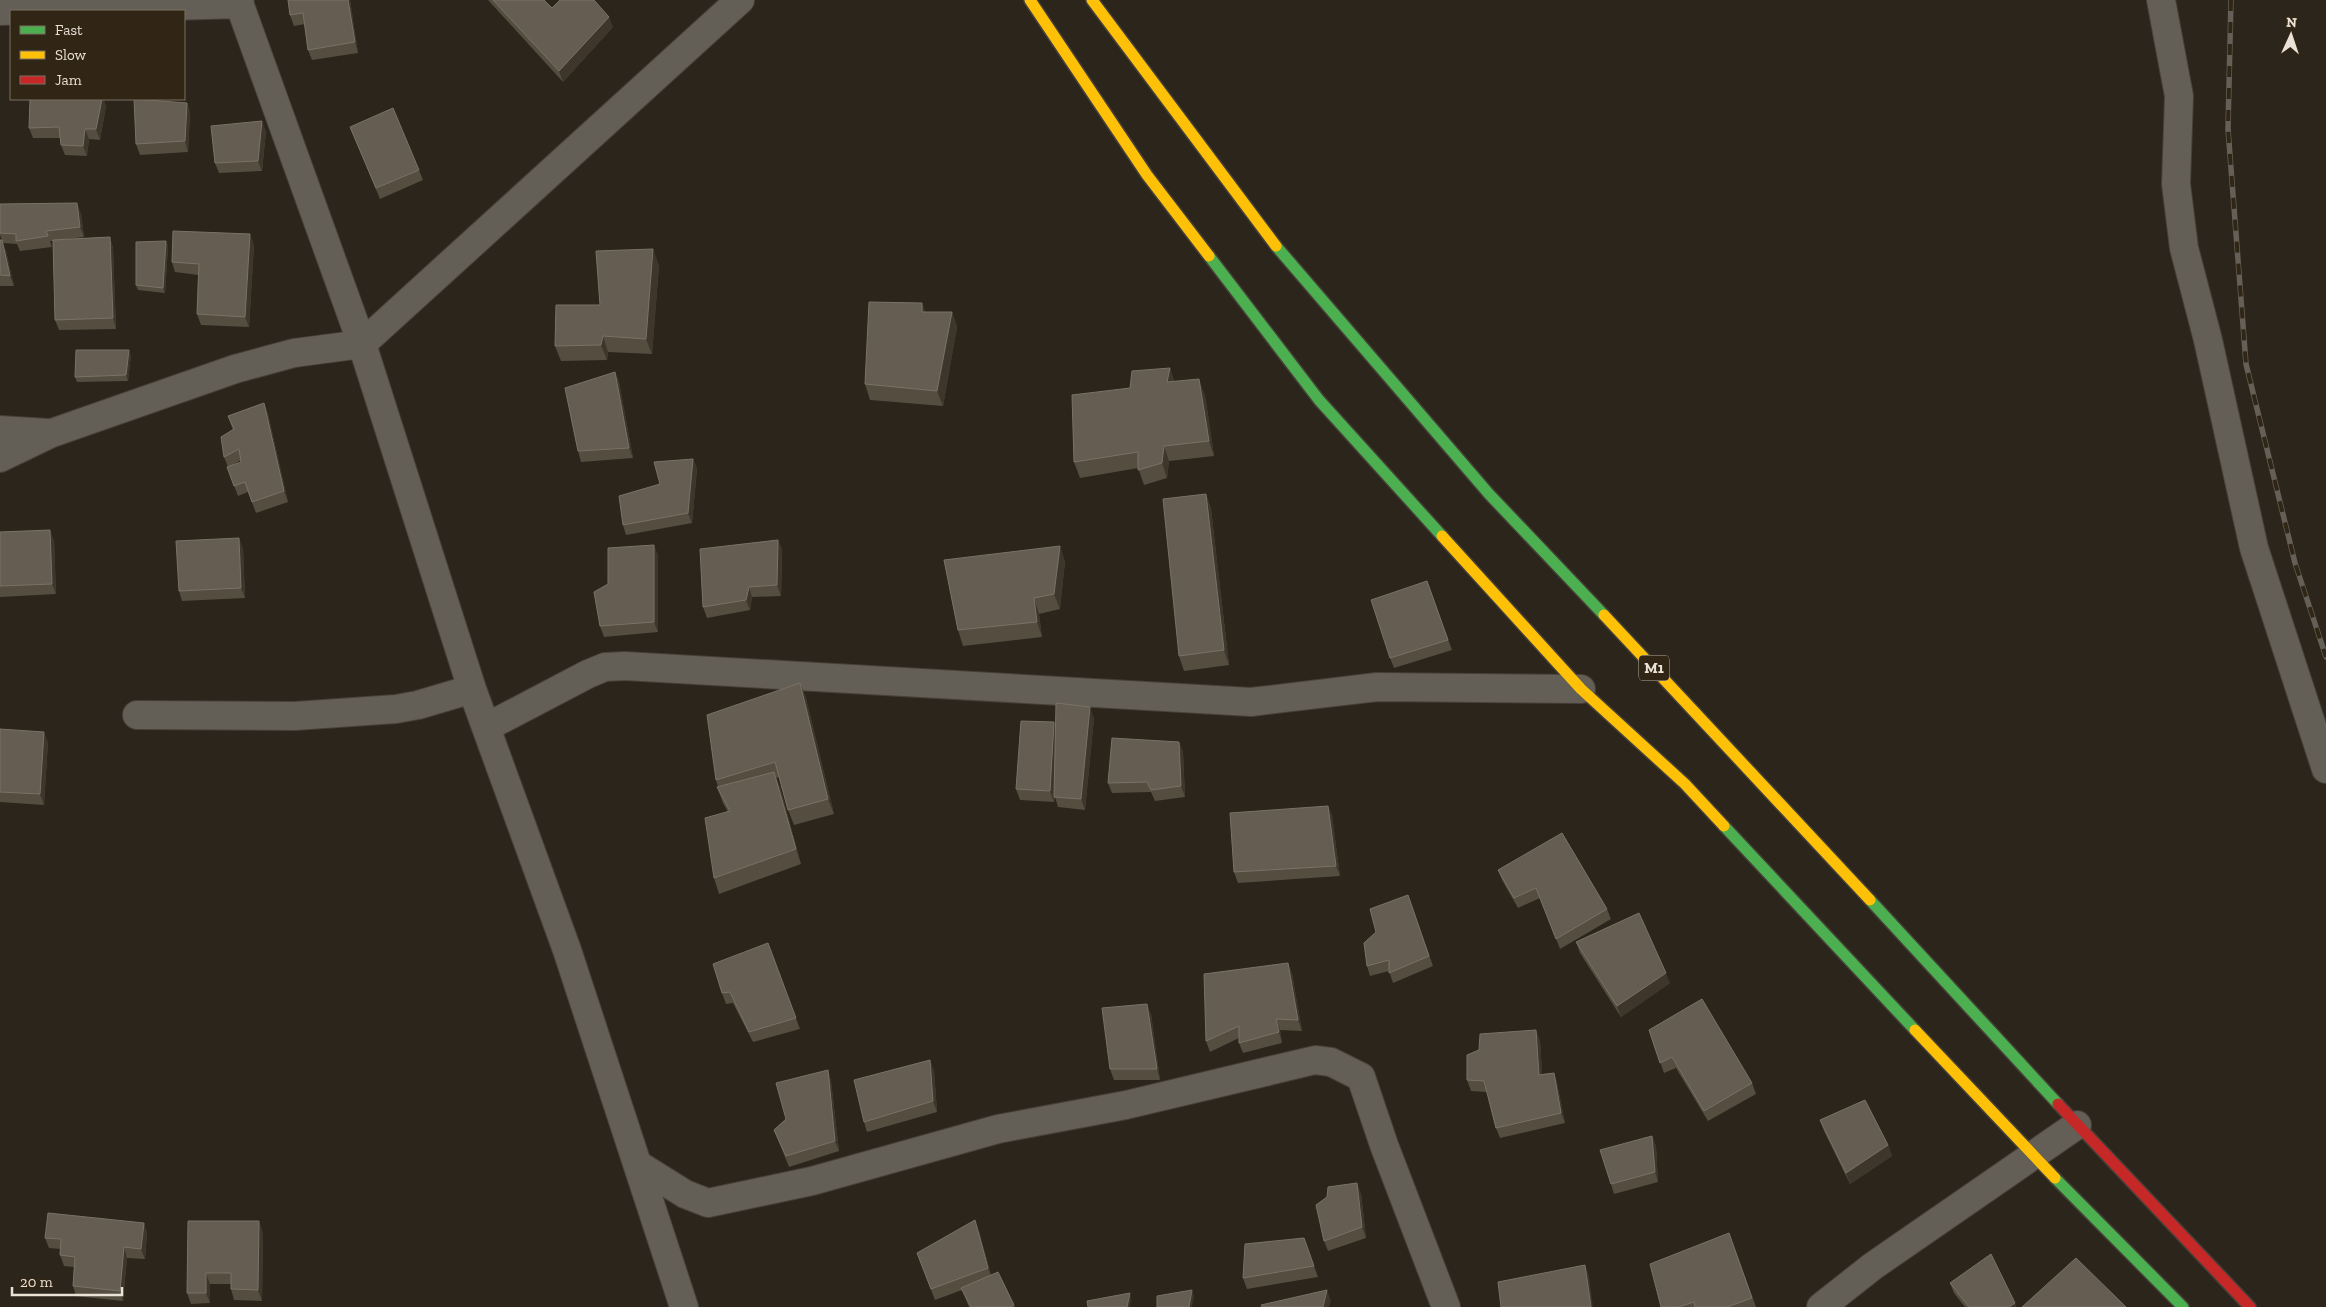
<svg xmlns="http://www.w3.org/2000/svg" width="2326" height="1307" font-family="'Zilla Slab',serif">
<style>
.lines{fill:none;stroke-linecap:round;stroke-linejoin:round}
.street-casing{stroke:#464039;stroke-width:30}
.fast-casing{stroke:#464039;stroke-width:14}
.slow-casing{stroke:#464039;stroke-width:14}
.jam-casing{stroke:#464039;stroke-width:14}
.street{stroke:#635e56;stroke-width:28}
.fast{stroke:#4caf50;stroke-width:11}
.slow{stroke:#ffc107;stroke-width:11}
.jam{stroke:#c62828;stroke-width:11}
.rail-casing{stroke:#646057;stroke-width:5.5}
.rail{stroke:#312615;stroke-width:4;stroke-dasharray:11;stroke-linecap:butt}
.wall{fill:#554d40;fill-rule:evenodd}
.shaded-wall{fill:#3e362b}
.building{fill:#655d51;stroke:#7a7266}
.labels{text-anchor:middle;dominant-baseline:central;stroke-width:5;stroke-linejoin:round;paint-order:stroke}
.shield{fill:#312615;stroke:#b2aa9d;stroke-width:1}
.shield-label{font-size:15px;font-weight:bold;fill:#eae2d7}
</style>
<rect width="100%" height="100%" fill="#2b251b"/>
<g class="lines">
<defs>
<path id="street" d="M238 0 362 344 472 689 567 950 684 1307
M2161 0 2179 96 2176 184 2184 248 2208 340 2254 548 2326 769
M0 11 240 4
M0 430 48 433
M0 458 52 433 235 369 294 353 362 344 740 0
M137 715 295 716 396 709 418 705 472 689
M487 727 588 674 605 667 625 666 1251 702 1377 687 1581 689
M637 1164 685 1194 708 1203 812 1181 998 1129 1126 1105 1315 1060 1331 1062 1361 1077 1384 1145 1446 1307
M1821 1307 1873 1266 2077 1125"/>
<path id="fast" d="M1276 246 1489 494 1604 615
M1209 256 1319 400 1442 536
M1724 826 1915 1030
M1870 900 2058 1104
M2055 1178 2183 1307"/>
<path id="slow" d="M1030 0 1147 175 1209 256
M1092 0 1276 246
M1442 536 1581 689 1685 784 1724 826
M1604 615 1870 900
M1915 1030 2055 1178"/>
<path id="jam" d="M2058 1104 2250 1307"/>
</defs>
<use href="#street" class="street-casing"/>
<use href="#fast" class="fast-casing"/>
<use href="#slow" class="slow-casing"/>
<use href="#jam" class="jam-casing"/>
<use href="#street" class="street"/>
<use href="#fast" class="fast"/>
<use href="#slow" class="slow"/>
<use href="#jam" class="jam"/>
<defs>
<path id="rail" d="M2231 0 2228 129 2246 364 2295 563 2326 657"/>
</defs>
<use href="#rail" class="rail-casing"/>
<use href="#rail" class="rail"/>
</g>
<path class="wall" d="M288 0H350L358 53 312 60 308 50 305 24 294 26 290 15Z
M488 0H544L552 8 613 27 563 82Z
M187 103 190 113 188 152 140 155 136 144Z
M106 106 100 140 89 139 87 156 65 155 61 145 60 138H33L29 128Z
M350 127 419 170 423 180 380 199Z
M266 131 262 171 219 173 215 163Z
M0 204 81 213 84 237 67 239 110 237 113 248 116 329 59 330 55 320 53 241H50L52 247 20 251 17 244 3 243 0 235Z
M0 240 6 251 14 286H0Z
M166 241 168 246 165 293 138 290 136 285Z
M254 245 249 327 201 325 197 314 198 275 175 272 172 262Z
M659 265 652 354 608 352 607 360 561 361 555 346 600 305Z
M922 303 925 312H952L957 327 943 406 870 400 865 384Z
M131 355 128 381 77 382 75 377Z
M1170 368 1174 381 1205 395 1214 456 1169 461 1167 478 1144 485 1138 468 1080 478 1074 462 1130 388Z
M615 372 619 382 633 458 581 462 578 451Z
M264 403 268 414 288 502 256 513 248 492 238 496 227 467H228L224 457 233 430 228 416ZM241 460V462L231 466Z
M693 459 697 469 692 523 626 535 623 525 660 484Z
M1206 494 1211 509 1229 665 1184 671 1179 656Z
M0 532 54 540 56 594 0 597Z
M778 540 782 550 781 596 752 597 750 610 707 618 703 607Z
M243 548 245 598 182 601 179 591Z
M658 555V632L604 637 600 626 608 584Z
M1065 561 1060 609 1039 614 1042 637 963 646 958 630Z
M1427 581 1452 650 1394 668 1390 658Z
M800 683 806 698 834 814 794 825 788 810 779 777 776 778 780 787 801 864 719 894 714 878 728 812 723 803 717 787H718L716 780Z
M1094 718 1085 810 1058 807 1055 797 1054 802 1020 800 1016 789 1056 727Z
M0 729 48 742 44 805 0 802Z
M1179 742 1183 752 1185 797 1155 801 1151 792 1112 793 1108 783Z
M1328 806 1332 816 1340 876 1238 883 1234 872Z
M1498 870 1607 909 1611 919 1560 949 1540 898 1518 908 1502 880Z
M1408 895 1433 966 1393 983 1389 971 1370 976 1367 966 1376 932Z
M1576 942 1670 983 1621 1017 1580 953Z
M768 943 800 1029 753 1042 733 1003 726 1004 722 993Z
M1288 963 1292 974 1302 1031 1280 1030 1282 1043 1243 1053 1239 1043V1038L1210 1052 1206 1041Z
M1151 1014 1160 1080H1114L1110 1069Z
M1536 1030 1540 1041 1542 1074 1554 1073 1557 1083 1565 1123 1500 1138 1496 1128 1487 1092 1471 1091 1467 1080Z
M1649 1030 1752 1083 1756 1094 1708 1121 1676 1068 1664 1073Z
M828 1070 831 1081 839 1151 789 1167 774 1130 786 1119Z
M934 1070 937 1112 867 1132 864 1122Z
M1820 1120 1888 1145 1892 1156 1850 1184 1824 1131Z
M1652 1136 1656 1146 1658 1182 1614 1194 1611 1184Z
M1361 1193 1366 1238 1328 1251 1324 1241Z
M188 1221 263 1232 262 1301 234 1300 231 1289V1284H210V1303L191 1304 187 1293Z
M144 1223 147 1233 145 1259 127 1258 123 1301 76 1296 73 1286 74 1267 64 1266 60 1255V1249L49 1248 45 1238Z
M979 1231 991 1275 1014 1305 1015 1307H969L962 1290 935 1300 917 1253Z
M1729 1233 1756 1307H1661Z
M1304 1238 1318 1277 1247 1289 1243 1278Z
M1950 1283 2015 1303 2016 1307H1965L1954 1293Z"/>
<path class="shaded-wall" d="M348 0H350L358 53 355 42Z
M609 17 613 27 563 82 559 71Z
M102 99H104L106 106 100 140 96 129Z
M187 103 190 113 188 152 185 141Z
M262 121 266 131 262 171 258 161Z
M85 129 89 139 87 156 83 146Z
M77 203 81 213 84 237 80 227Z
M250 234 254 245 249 327 245 317Z
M110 237 113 248 116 329 113 318Z
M2 240 6 251 14 286 10 276Z
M166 241 168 246 165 293 163 288Z
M653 249 659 265 652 354 646 339Z
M922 303 928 318 922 312Z
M952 312 957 327 943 406 937 391Z
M603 336 608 352 607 360 601 345Z
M129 350 131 355 128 381 126 375Z
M1170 368 1175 383 1167 382Z
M615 372 619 382 633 458 629 448Z
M1199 379 1205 395 1214 456 1209 441Z
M264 403 268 414 288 502 284 491Z
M1164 446 1169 461 1167 478 1162 463Z
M693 459 697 469 692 523 688 513Z
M1206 494 1211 509 1229 665 1224 650Z
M50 530 54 540 56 594 52 584Z
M239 538 243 548 245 598 241 588Z
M778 540 782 550 781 596 777 585Z
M654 545 658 555V632L654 622Z
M1060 546 1065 561 1060 609 1054 594Z
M749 587 752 597 750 610 746 600Z
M1034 598 1039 614 1042 637 1037 622Z
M800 683 806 698 834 814 828 799Z
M1090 707 1094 718 1085 810 1081 799Z
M1054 722 1058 733 1054 802 1050 791Z
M44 732 48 742 44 805 40 794Z
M1179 742 1183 752 1185 797 1181 786Z
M774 772 780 787 801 864 796 849Z
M1328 806 1332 816 1340 876 1336 866Z
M1288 963 1292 974 1302 1031 1298 1020Z
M1666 973 1670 983 1621 1017 1617 1006Z
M1147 1004 1151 1014 1160 1080 1157 1069Z
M1276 1019 1280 1030 1282 1043 1279 1032Z
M1536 1030 1540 1041 1543 1085 1539 1075Z
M930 1060 934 1070 937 1112 933 1101Z
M828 1070 831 1081 839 1151 835 1141Z
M1554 1073 1557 1083 1565 1123 1561 1113Z
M1652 1136 1656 1146 1658 1182 1655 1172Z
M1888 1145 1892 1156 1850 1184 1846 1173Z
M1357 1183 1361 1193 1366 1238 1362 1227Z
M975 1220 979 1231 992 1278 988 1268Z
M259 1221 263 1232 262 1301 258 1290Z
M144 1223 147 1233 145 1259 141 1249Z
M124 1247 127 1258 123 1301 120 1291Z
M1585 1265 1589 1276 1593 1307H1591Z
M206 1273 210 1284V1303L206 1293Z
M1192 1290 1194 1296 1192 1307H1189Z
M1327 1290 1331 1301 1329 1307H1323Z
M1130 1293 1131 1299 1130 1307H1127Z
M2015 1303 2016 1307H2009Z"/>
<path class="building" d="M288 0H348L355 42 308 50 303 13 290 15Z
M493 0H544L552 8 560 0H594L609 17 559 71Z
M30 99H102L96 129H85L83 146 61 145 59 127 29 128Z
M134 99 187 103 185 141 136 144Z
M393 108 419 170 376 188 350 127Z
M262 121 258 161 215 163 211 126Z
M77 203 80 227 46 231 48 236 16 241V234L0 233V204Z
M173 231 250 234 245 317 197 314 199 264 172 262Z
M110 237 113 318 55 320 53 240Z
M0 240H2L10 276 0 275Z
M166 241 163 288 136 285V242Z
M653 249 646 339 603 336 601 345 555 346 556 305H600L596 251Z
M869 302 922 303V312H952L937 391 865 384Z
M76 350H129L126 375 75 377Z
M1170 368 1167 382 1199 379 1209 441 1164 446 1162 463 1138 470V452L1074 462 1072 395 1130 388 1132 371Z
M615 372 629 448 578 451 565 388Z
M264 403 284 491 252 502 245 482 234 486 227 467 241 462 239 449 224 457 221 437 234 429 228 416Z
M693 459 688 513 623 525 619 496 660 484 654 462Z
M1206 494 1224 650 1179 656 1163 499Z
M50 530 52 584 0 586V532Z
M239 538 241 588 179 591 176 541Z
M778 540 777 585 749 587 746 600 703 607 700 549Z
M654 545V622L600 626 594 592 608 584V548Z
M1060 546 1054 594 1034 598 1037 622 958 630 944 560Z
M1427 581 1448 640 1390 658 1371 600Z
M800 683 828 799 788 810 775 762 716 780 707 715Z
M1056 703 1090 707 1081 799 1054 797Z
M1021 721 1054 722 1050 791 1016 789Z
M0 729 44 732 40 794 0 792Z
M1112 738 1179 742 1181 786 1151 790 1147 782 1108 783Z
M774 772 796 849 714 878 705 818 730 811 717 787Z
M1328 806 1336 866 1234 872 1230 813Z
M1562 833 1607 909 1556 939 1536 888 1514 898 1498 870Z
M1408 895 1429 956 1389 973V960L1367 966 1364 943 1376 932 1370 909Z
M1639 913 1666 973 1617 1006 1576 942Z
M768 943 796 1018 749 1032 730 992 722 993 713 964Z
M1288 963 1298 1020 1276 1019 1279 1032 1239 1043V1026L1206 1041 1204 974Z
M1702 999 1752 1083 1704 1111 1672 1057 1660 1063 1649 1030Z
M1147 1004 1157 1069H1110L1102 1008Z
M1536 1030 1539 1075 1554 1073 1561 1113 1496 1128 1484 1081 1467 1080V1055L1479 1050 1480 1034Z
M930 1060 933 1101 864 1122 854 1080Z
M828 1070 835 1141 786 1156 774 1130 786 1119 776 1083Z
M1865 1100 1888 1145 1846 1173 1820 1120Z
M1652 1136 1655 1172 1611 1184 1600 1150Z
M1357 1183 1362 1227 1324 1241 1316 1205 1327 1197 1328 1187Z
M48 1213 144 1223 141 1249 124 1247 120 1291 73 1286 75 1257 60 1255 61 1239 45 1238Z
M975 1220 988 1268 931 1289 917 1253Z
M188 1221H259L258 1290 231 1289V1273H206V1293H187Z
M1729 1233 1752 1298 1727 1307H1695L1694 1302 1678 1307H1661L1650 1264Z
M1304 1238 1314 1266 1243 1278 1245 1244Z
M1991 1254 2015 1303 2009 1307H1969L1950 1283Z
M2076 1258 2126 1307H2022Z
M1585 1265 1591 1307H1501L1498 1282Z
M998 1272 1014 1305 1010 1307H971L961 1288Z
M1192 1290 1189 1307H1157V1296Z
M1327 1290 1323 1307H1262L1261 1305Z
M1130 1293 1127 1307H1088L1087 1301Z"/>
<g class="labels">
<rect class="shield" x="1639" y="655.5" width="30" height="25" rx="4"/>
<g class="shield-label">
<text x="1654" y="668">M1</text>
</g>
</g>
<rect x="10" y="10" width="175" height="90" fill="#312615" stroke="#7b7163"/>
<rect x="20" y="26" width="25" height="8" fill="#4caf50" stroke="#7b7163"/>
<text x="55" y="35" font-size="15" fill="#eae2d7">Fast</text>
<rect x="20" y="51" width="25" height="8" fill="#ffc107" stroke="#7b7163"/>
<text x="55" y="60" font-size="15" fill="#eae2d7">Slow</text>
<rect x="20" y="76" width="25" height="8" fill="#c62828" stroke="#7b7163"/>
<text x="55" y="85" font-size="15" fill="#eae2d7">Jam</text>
<g transform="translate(2291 35) rotate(3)" stroke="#312615" stroke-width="4" paint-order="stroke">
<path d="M0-4L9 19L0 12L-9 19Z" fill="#eae2d7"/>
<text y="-8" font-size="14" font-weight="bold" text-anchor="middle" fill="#eae2d7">N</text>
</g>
<path d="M12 1287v8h110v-8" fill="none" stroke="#eae2d7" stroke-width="2.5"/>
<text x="20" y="1287" font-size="15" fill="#eae2d7" stroke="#312615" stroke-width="4" paint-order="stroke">20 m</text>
</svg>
